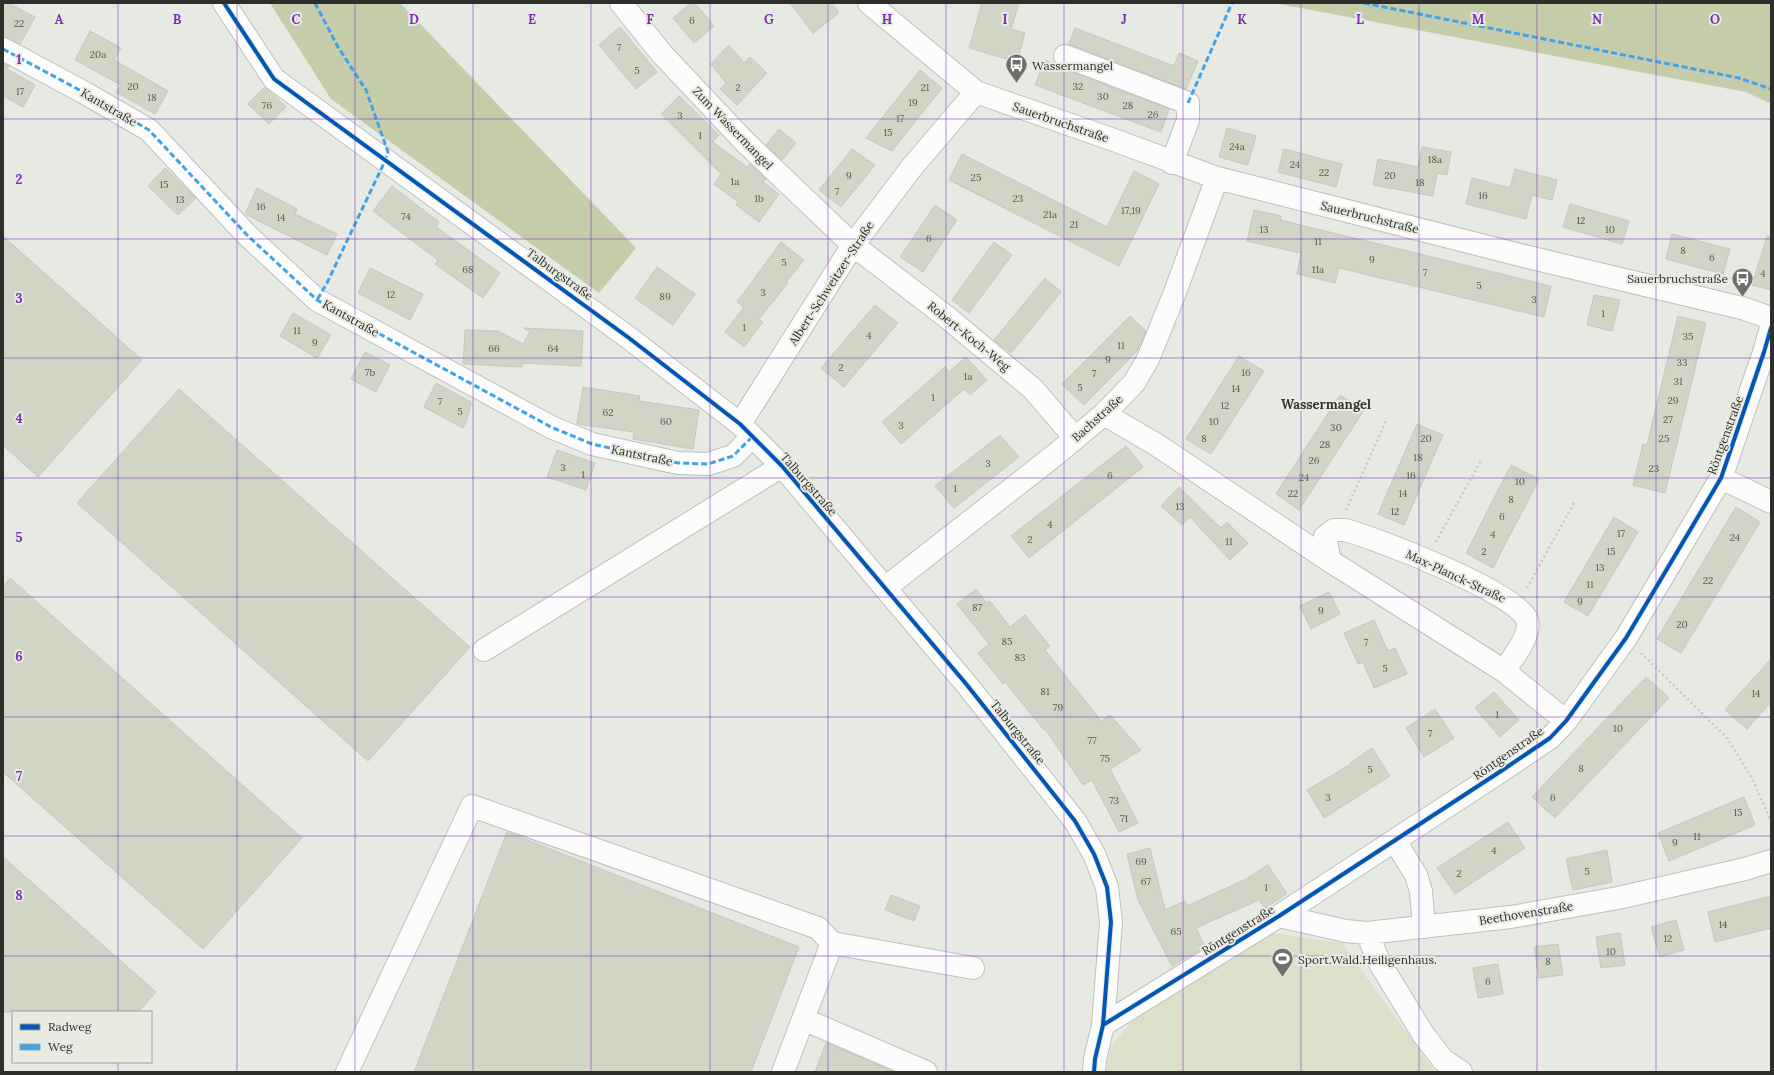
<svg xmlns="http://www.w3.org/2000/svg" width="1774" height="1075" font-family="Lora,serif">
<style>
.green{fill:#dae1c8}
.forest{fill:#c4cca9}
.building{fill:#d1d5c6;stroke:#c6c7c3}
.lines{fill:none;stroke-linecap:round;stroke-linejoin:round}
.minor-casing{stroke:#bfc0bb;stroke-width:24}
.path{stroke:#c8c8c6;stroke-width:2.5;stroke-dasharray:2 3;stroke-linecap:butt}
.minor{stroke:#fbfcfb;stroke-width:22}
.quiet{stroke:#3ea3eb;stroke-width:3;stroke-dasharray:6 3;stroke-linecap:butt}
.cycleway-casing{stroke:#e8ebe1;stroke-width:6}
.cycleway{stroke:#0057b8;stroke-width:4}
.grid{fill:none;stroke:#7b2cbf;stroke-width:1;stroke-opacity:0.55}
.labels{text-anchor:middle;dominant-baseline:central;stroke-width:4;stroke-linejoin:round;paint-order:stroke}
.number-label{font-size:10px;fill:#585952}
.poi-label{font-size:12px;fill:#2e2f2b;stroke:#e8ebe1;text-anchor:start}
.street-label{font-size:12px;fill:#2e2f2b;stroke:#e8ebe1}
.neighbourhood-label{font-size:13px;font-weight:bold;fill:#34362e;stroke:#e8ebe1}
.grid-label{font-size:13px;text-anchor:middle;font-weight:bold;fill:#7b2cbf;stroke:#e8ebe1;stroke-width:4;stroke-linejoin:round;paint-order:stroke}
</style>
<rect width="100%" height="100%" fill="#e7e9e3"/>
<path class="green" d="M1272 933 1342 943 1435 1072H1105L1111 1046 1137 1015Z"/>
<path class="forest" d="M270 3H400L636 248 599 293 331 99Z
M1274 3H1771V104L1746 92Z"/>
<path class="building" d="M3 3H8L35 17 20 44 3 37Z
M691 3H695L714 26 694 43 673 18Z
M790 3H832L839 13 813 33Z
M982 3H1019L1011 29 1025 33 1017 62 969 48Z
M620 27 657 72 636 89 599 45Z
M1075 28 1174 66 1179 53 1198 61 1186 89 1069 44Z
M90 31 121 48 114 60 168 91 155 114 116 92 121 85 75 60Z
M729 45 744 63 750 57 767 73 737 105 720 89 726 83 711 64Z
M1045 60 1061 68 1169 109 1161 132 1035 85Z
M3 63 9 66 7 69 35 85 23 107 3 96Z
M920 70 942 88 917 119 892 151 866 138Z
M265 87 286 107 269 124 248 104Z
M679 96 719 135 713 142 747 167 750 164 766 179 763 182 779 194 759 222 736 205 738 202 714 184 721 174 661 114Z
M1227 128 1256 136 1248 165 1219 157Z
M779 129 796 143 782 160 766 145Z
M1422 147 1451 152 1447 175 1437 173 1433 196 1373 185 1378 159 1418 167Z
M852 149 875 165 841 207 819 190Z
M1284 149 1342 164 1336 187 1278 172Z
M962 154 1107 227 1134 171 1159 184 1119 266 949 180Z
M165 168 196 198 178 215 148 186Z
M1515 169 1557 180 1552 200 1532 195 1526 219 1466 204 1472 178 1510 188Z
M392 186 439 222 436 227 500 273 483 298 435 264 438 260 373 211Z
M257 188 297 209 295 214 337 234 327 255 245 214Z
M1570 204 1629 221 1622 244 1563 227Z
M935 205 957 220 923 272 900 257Z
M1254 210 1281 216 1280 220 1551 286 1544 317 1339 268 1335 283 1297 274 1301 253 1247 241Z
M1672 234 1730 249 1723 274 1666 259Z
M3 236 142 360 38 477 3 445Z
M1767 236H1771V290L1752 285Z
M781 242 804 260 787 281 788 283 759 319 763 322 744 347 725 332 744 307 737 302Z
M994 242 1012 255 969 313 952 300Z
M657 267 695 294 673 325 635 298Z
M370 268 423 294 410 320 358 293Z
M1045 278 1061 292 1011 353 994 340Z
M1594 295 1620 300 1612 331 1587 325Z
M875 305 898 323 844 387 821 368Z
M293 313 331 335 317 358 280 336Z
M1130 316 1146 331 1141 344 1138 347V350L1084 405 1062 384Z
M1678 316 1706 323 1665 493 1633 485 1643 444 1647 445Z
M524 328 583 331 581 366 523 363 522 367 463 364 465 330 498 331 523 344 529 333H532Z
M365 352 390 365 376 392 351 379Z
M1239 356 1264 371 1211 454 1186 439Z
M966 357 987 380 970 395 964 389 901 444 882 422 945 367 949 372Z
M436 383 471 402 467 420 463 428 424 407Z
M583 387 640 396 639 401 699 410 693 449 633 439 634 432 577 424Z
M179 389 470 647 368 761 77 503Z
M1340 395 1364 410 1299 510 1276 494Z
M1417 424 1443 435 1404 525 1378 514Z
M1000 435 1019 457 954 508 935 486Z
M1126 446 1143 467 1029 558 1011 536Z
M557 450 595 463 586 490 547 477Z
M1511 465 1539 479 1493 568 1466 553Z
M1179 487 1221 528 1227 522 1248 543 1230 560 1190 517 1182 525 1161 506Z
M1736 507 1760 522 1681 653 1657 639Z
M1614 517 1638 532 1588 616 1564 602Z
M10 578 302 838 203 949 3 772V586Z
M976 589 987 603 990 601 1010 627 1025 615 1050 646 1045 650 1101 721 1110 715 1141 750 1110 769 1138 823 1119 832 1092 780 1083 785 1045 729 1044 730 1005 682 1003 684 978 653 989 644 957 604Z
M1329 592 1340 614 1311 629 1300 606Z
M1374 620 1388 651 1395 648 1407 674 1374 688 1363 662 1358 664 1344 633Z
M1771 659V702L1747 729 1725 710Z
M1646 677 1669 698 1555 818 1532 797Z
M1494 692 1519 720 1500 737 1475 708Z
M1435 709 1454 738 1424 757 1406 728Z
M1372 748 1390 776 1324 818 1307 790 1351 764 1350 763Z
M1744 797 1755 825 1669 861 1658 833Z
M1508 822 1525 848 1455 894 1437 868Z
M507 832 799 947 751 1072H414Z
M1150 848 1165 910 1185 901 1187 906 1246 879 1268 865 1287 894 1265 908 1259 900 1196 928 1205 947 1172 966 1138 900 1127 854Z
M1607 850 1612 882 1573 890 1566 859Z
M3 857 156 992 138 1012H3Z
M891 895 920 906 914 921 885 910Z
M1771 896V928L1715 942 1708 912Z
M1676 920 1684 950 1660 957 1651 927Z
M1620 933 1625 965 1601 968 1596 937Z
M1558 944 1563 975 1539 978 1534 947Z
M1498 964 1503 994 1478 998 1473 968Z
M826 1043 850 1053 894 1072H815Z"/>
<g class="lines">
<defs>
<path id="minor" d="M224 3 274 79 629 338 740 424 782 466 967 685 1075 821 1094 854 1107 887 1111 922 1103 1025 1095 1059 1094 1072
M621 3 662 54 745 142 853 245 948 318 1033 389 1075 438
M869 3 976 92 1114 140 1217 178 1528 257 1742 308 1771 318
M3 49 85 93 149 130 247 235 317 300 551 427 592 444 678 463 708 464 733 456 752 437
M1065 56 1188 103V120L1172 163
M1104 414 1157 445 1330 561 1504 671 1566 721
M740 424 853 245 912 167 976 92
M1721 478 1771 502
M1330 561 1325 537 1334 530H1345C1375 538 1519 593 1527 620 1532 635 1512 659 1504 671
M885 588 1055 455 1104 414 1134 383 1148 359 1174 295 1217 178
M484 650 782 466
M1395 841 1416 875 1421 891 1424 927
M1279 916 1346 931 1367 933 1511 917 1618 898 1745 869 1771 861
M1367 933 1379 962 1423 1034 1443 1060 1461 1072
M832 943 973 968
M803 1019 926 1072
M1103 1025 1279 916 1501 771 1550 738 1566 721 1626 638 1721 478 1764 352 1771 328
M347 1072 472 806 818 928 832 943 783 1072"/>
</defs>
<use href="#minor" class="minor-casing"/>
<path class="path" d="M1346 510 1386 421
M1436 542 1481 460
M1527 588 1575 501
M1641 653 1727 738 1752 778 1771 821"/>
<use href="#minor" class="minor"/>
<path class="quiet" d="M315 3 338 47 366 90 388 152 385 161 327 283 317 300
M1364 3 1739 78 1771 89
M3 49 85 93 149 130 247 235 317 300 551 427 592 444 678 463 708 464 733 456 752 437
M1188 103 1232 3"/>
<defs>
<path id="cycleway" d="M224 3 274 79 629 338 740 424 782 466 967 685 1075 821 1094 854 1107 887 1111 922 1103 1025 1095 1059 1094 1072
M1103 1025 1279 916 1501 771 1550 738 1566 721 1626 638 1721 478 1764 352 1771 328"/>
</defs>
<use href="#cycleway" class="cycleway-casing"/>
<use href="#cycleway" class="cycleway"/>
</g>
<path class="grid" d="M118 3V1012M237 3V1072M355 3V1072M473 3V1072M591 3V1072M710 3V1072M828 3V1072M946 3V1072M1064 3V1072M1183 3V1072M1301 3V1072M1419 3V1072M1537 3V1072M1656 3V1072M3 119H1771M3 239H1771M3 358H1771M3 478H1771M3 597H1771M3 717H1771M3 836H1771M3 956H1771M118 1062V1072"/>
<defs>
<symbol id="bus-pin" viewBox="-11 -11 22 30"><path d="M0 17L-7.5 6A9.5 9.5 0 1 1 7.5 6Z" fill="#6f706b" stroke="#e8ebe1"/><path d="M-5-6H5V4H4V6H2V4H-2V6H-4V4H-5ZM-3.5-4V0h7V-4ZM-3.5 1.2v1.5H-2V1.2ZM2 1.2v1.5H3.5V1.2Z" fill="#fff"/></symbol>
<symbol id="stadium-pin" viewBox="-11 -11 22 30"><path d="M0 17L-7.5 6A9.5 9.5 0 1 1 7.5 6Z" fill="#6f706b" stroke="#e8ebe1"/><path d="M0-5a6.5 5 0 1 0 0 10a6.5 5 0 1 0 0-10ZM-3.5-1.8h7v3.6h-7Z" fill="#fff"/></symbol>
</defs>
<g fill-rule="evenodd">
<use href="#bus-pin" x="1004" y="52" width="25" height="34"/>
<use href="#bus-pin" x="1730" y="266" width="25" height="34"/>
<use href="#stadium-pin" x="1270" y="946" width="25" height="34"/>
</g>
<g class="labels">
<g class="number-label">
<text x="692" y="20">6</text>
<text x="19" y="23">22</text>
<text x="619" y="47">7</text>
<text x="98" y="54">20a</text>
<text x="637" y="70">5</text>
<text x="133" y="86">20</text>
<text x="1078" y="86">32</text>
<text x="738" y="87">2</text>
<text x="925" y="87">21</text>
<text x="20" y="91">17</text>
<text x="1103" y="96">30</text>
<text x="152" y="97">18</text>
<text x="913" y="102">19</text>
<text x="267" y="105">76</text>
<text x="1128" y="105">28</text>
<text x="1153" y="114">26</text>
<text x="680" y="115">3</text>
<text x="900" y="118">17</text>
<text x="888" y="132">15</text>
<text x="700" y="135">1</text>
<text x="1237" y="146">24a</text>
<text x="1435" y="159">18a</text>
<text x="1295" y="164">24</text>
<text x="1324" y="172">22</text>
<text x="849" y="175">9</text>
<text x="1390" y="175">20</text>
<text x="976" y="177">25</text>
<text x="735" y="181">1a</text>
<text x="1420" y="182">18</text>
<text x="164" y="184">15</text>
<text x="837" y="191">7</text>
<text x="1483" y="195">16</text>
<text x="759" y="198">1b</text>
<text x="1018" y="198">23</text>
<text x="180" y="199">13</text>
<text x="261" y="206">16</text>
<text x="1131" y="210">17,19</text>
<text x="1050" y="214">21a</text>
<text x="406" y="216">74</text>
<text x="281" y="217">14</text>
<text x="1581" y="220">12</text>
<text x="1074" y="224">21</text>
<text x="1264" y="229">13</text>
<text x="1610" y="229">10</text>
<text x="929" y="238">6</text>
<text x="1318" y="241">11</text>
<text x="1683" y="250">8</text>
<text x="1712" y="257">6</text>
<text x="1372" y="259">9</text>
<text x="784" y="262">5</text>
<text x="468" y="269">68</text>
<text x="1318" y="269">11a</text>
<text x="1425" y="272">7</text>
<text x="1763" y="273">4</text>
<text x="1479" y="285">5</text>
<text x="763" y="292">3</text>
<text x="391" y="294">12</text>
<text x="665" y="296">89</text>
<text x="1534" y="299">3</text>
<text x="1603" y="313">1</text>
<text x="744" y="327">1</text>
<text x="297" y="330">11</text>
<text x="869" y="335">4</text>
<text x="1688" y="336">35</text>
<text x="315" y="342">9</text>
<text x="1121" y="345">11</text>
<text x="494" y="348">66</text>
<text x="553" y="348">64</text>
<text x="1108" y="359">9</text>
<text x="1682" y="362">33</text>
<text x="841" y="367">2</text>
<text x="370" y="372">7b</text>
<text x="1246" y="372">16</text>
<text x="1094" y="373">7</text>
<text x="968" y="376">1a</text>
<text x="1678" y="381">31</text>
<text x="1080" y="387">5</text>
<text x="1236" y="388">14</text>
<text x="933" y="397">1</text>
<text x="1673" y="400">29</text>
<text x="440" y="401">7</text>
<text x="1225" y="405">12</text>
<text x="460" y="411">5</text>
<text x="608" y="412">62</text>
<text x="1668" y="419">27</text>
<text x="666" y="421">60</text>
<text x="1214" y="421">10</text>
<text x="901" y="425">3</text>
<text x="1336" y="427">30</text>
<text x="1204" y="438">8</text>
<text x="1426" y="438">20</text>
<text x="1664" y="438">25</text>
<text x="1325" y="444">28</text>
<text x="1418" y="457">18</text>
<text x="1314" y="460">26</text>
<text x="988" y="463">3</text>
<text x="563" y="467">3</text>
<text x="1654" y="468">23</text>
<text x="583" y="474">1</text>
<text x="1110" y="475">6</text>
<text x="1411" y="475">16</text>
<text x="1304" y="477">24</text>
<text x="1520" y="481">10</text>
<text x="955" y="488">1</text>
<text x="1293" y="493">22</text>
<text x="1403" y="493">14</text>
<text x="1511" y="499">8</text>
<text x="1180" y="506">13</text>
<text x="1395" y="511">12</text>
<text x="1502" y="516">6</text>
<text x="1050" y="524">4</text>
<text x="1621" y="533">17</text>
<text x="1493" y="534">4</text>
<text x="1735" y="537">24</text>
<text x="1030" y="539">2</text>
<text x="1229" y="541">11</text>
<text x="1484" y="551">2</text>
<text x="1611" y="551">15</text>
<text x="1600" y="567">13</text>
<text x="1708" y="580">22</text>
<text x="1590" y="584">11</text>
<text x="1580" y="601">9</text>
<text x="977" y="607">87</text>
<text x="1321" y="610">9</text>
<text x="1682" y="624">20</text>
<text x="1007" y="641">85</text>
<text x="1366" y="642">7</text>
<text x="1020" y="657">83</text>
<text x="1385" y="668">5</text>
<text x="1045" y="691">81</text>
<text x="1756" y="693">14</text>
<text x="1058" y="707">79</text>
<text x="1497" y="714">1</text>
<text x="1618" y="728">10</text>
<text x="1430" y="733">7</text>
<text x="1092" y="740">77</text>
<text x="1105" y="758">75</text>
<text x="1581" y="768">8</text>
<text x="1370" y="769">5</text>
<text x="1328" y="797">3</text>
<text x="1553" y="797">6</text>
<text x="1114" y="800">73</text>
<text x="1738" y="812">15</text>
<text x="1124" y="818">71</text>
<text x="1697" y="836">11</text>
<text x="1675" y="842">9</text>
<text x="1494" y="850">4</text>
<text x="1141" y="861">69</text>
<text x="1587" y="871">5</text>
<text x="1459" y="873">2</text>
<text x="1146" y="881">67</text>
<text x="1266" y="887">1</text>
<text x="1723" y="924">14</text>
<text x="1176" y="931">65</text>
<text x="1668" y="938">12</text>
<text x="1611" y="951">10</text>
<text x="1548" y="961">8</text>
<text x="1488" y="981">6</text>
</g>
<g class="poi-label">
<text x="1032" y="65">Wassermangel</text>
<text x="1728" y="278" text-anchor="end">Sauerbruchstraße</text>
<text x="1298" y="959">Sport.Wald.Heiligenhaus.</text>
</g>
<g class="street-label">
<text transform="translate(109 107) rotate(30)">Kantstraße</text>
<text transform="translate(1061 122) rotate(19)">Sauerbruchstraße</text>
<text transform="translate(733 128) rotate(46)">Zum Wassermangel</text>
<text transform="translate(1370 217) rotate(14)">Sauerbruchstraße</text>
<text transform="translate(560 274) rotate(36)">Talburgstraße</text>
<text transform="translate(831 283) rotate(-57)">Albert-Schweitzer-Straße</text>
<text transform="translate(351 318) rotate(29)">Kantstraße</text>
<text transform="translate(969 336) rotate(39)">Robert-Koch-Weg</text>
<text transform="translate(1097 418) rotate(-42)">Bachstraße</text>
<text transform="translate(1725 435) rotate(-70)">Röntgenstraße</text>
<text transform="translate(642 455) rotate(12)">Kantstraße</text>
<text transform="translate(809 484) rotate(49)">Talburgstraße</text>
<text transform="translate(1456 576) rotate(25)">Max-Planck-Straße</text>
<text transform="translate(1018 732) rotate(51)">Talburgstraße</text>
<text transform="translate(1508 753) rotate(-35)">Röntgenstraße</text>
<text transform="translate(1526 913) rotate(-9)">Beethovenstraße</text>
<text transform="translate(1238 930) rotate(-32)">Röntgenstraße</text>
</g>
<g class="neighbourhood-label">
<text x="1326" y="404">Wassermangel</text>
</g>
</g>
<g class="grid-label">
<text x="59" y="24">A</text>
<text x="177" y="24">B</text>
<text x="296" y="24">C</text>
<text x="414" y="24">D</text>
<text x="532" y="24">E</text>
<text x="650" y="24">F</text>
<text x="769" y="24">G</text>
<text x="887" y="24">H</text>
<text x="1005" y="24">I</text>
<text x="1124" y="24">J</text>
<text x="1242" y="24">K</text>
<text x="1360" y="24">L</text>
<text x="1478" y="24">M</text>
<text x="1597" y="24">N</text>
<text x="1715" y="24">O</text>
<text x="19" y="64">1</text>
<text x="19" y="184">2</text>
<text x="19" y="303">3</text>
<text x="19" y="423">4</text>
<text x="19" y="542">5</text>
<text x="19" y="661">6</text>
<text x="19" y="781">7</text>
<text x="19" y="900">8</text>
</g>
<rect width="1774" height="1075" fill="none" stroke="#2e2f2b" stroke-width="8"/>
<rect x="12" y="1011" width="140" height="52" fill="#e8ebe1" stroke="#9ea098"/>
<rect x="20" y="1024" width="20" height="6" fill="#0057b8" stroke="#9ea098"/>
<text x="48" y="1031" font-size="12" fill="#2e2f2b">Radweg</text>
<rect x="20" y="1044" width="20" height="6" fill="#3ea3eb" stroke="#9ea098"/>
<text x="48" y="1051" font-size="12" fill="#2e2f2b">Weg</text>
</svg>
